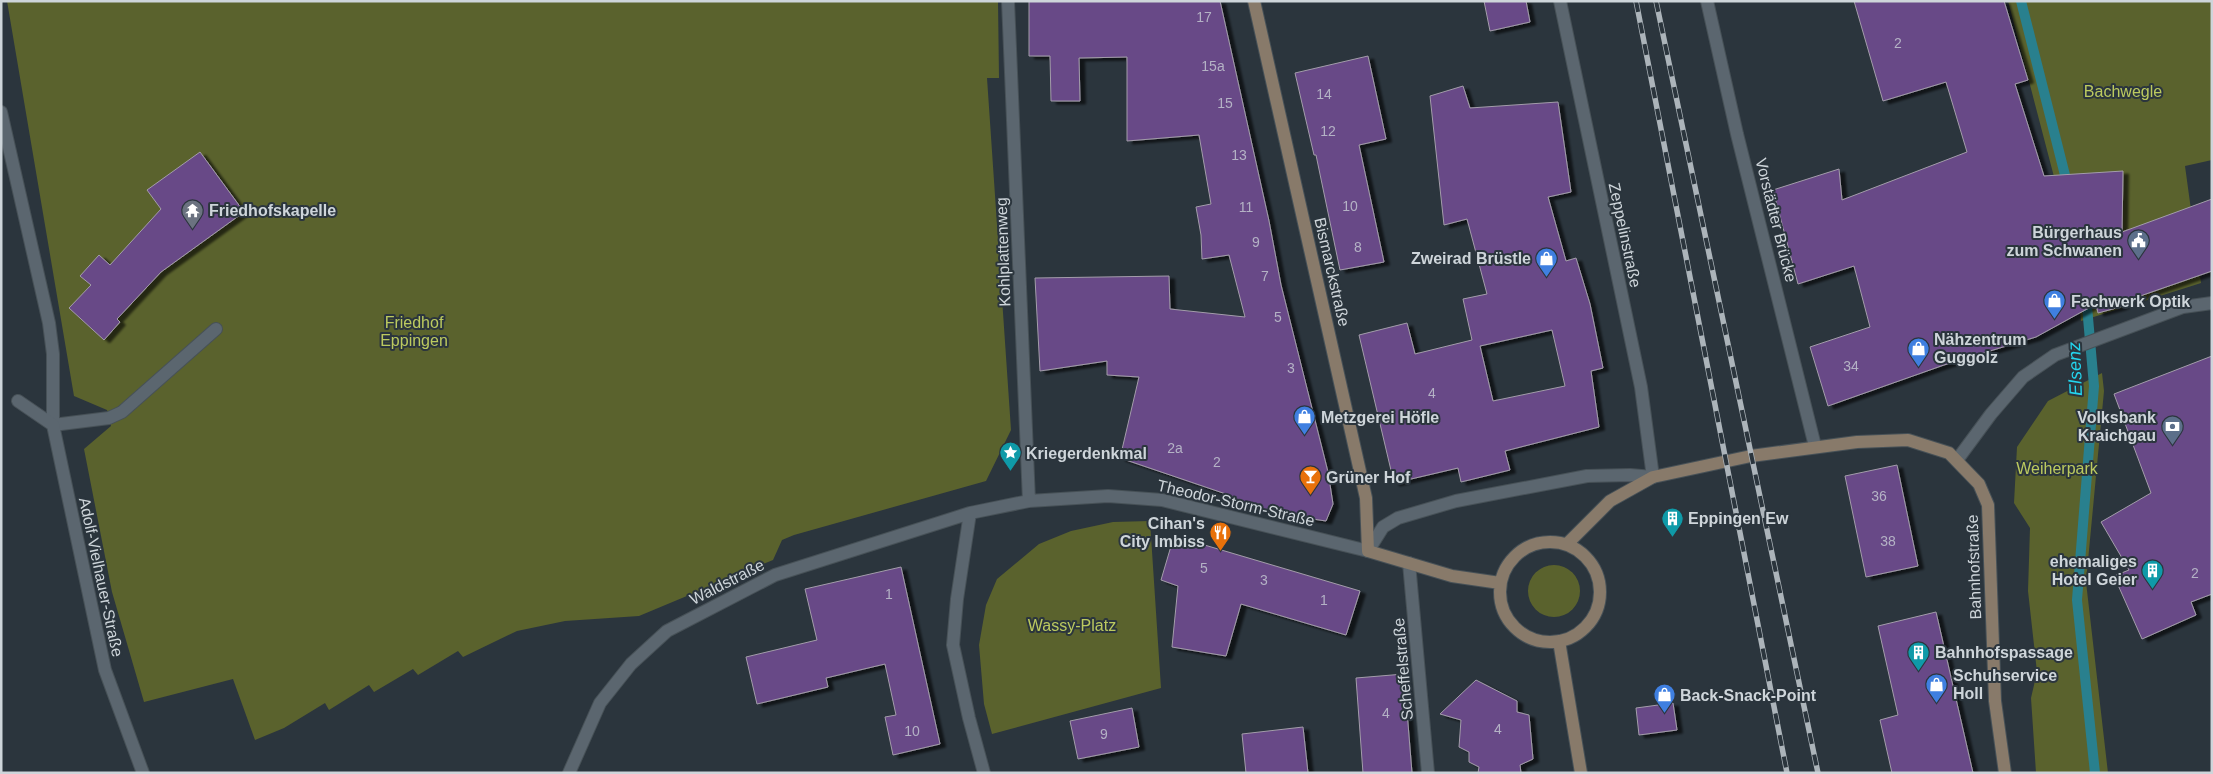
<svg xmlns="http://www.w3.org/2000/svg" width="2213" height="774" font-family="Helvetica,sans-serif">
<style>
.green{fill:#5a622d}
.lines{fill:none;stroke-linecap:round;stroke-linejoin:round}
.stream{stroke:#29808e;stroke-width:10}
.building{fill:#684887;stroke:#a39daa;fill-rule:evenodd;filter:url(#shadow)}
.lane-casing{stroke:#475157;stroke-width:14}
.street-casing{stroke:#475157;stroke-width:14}
.secondary-casing{stroke:#475157;stroke-width:14}
.lane{stroke:#5b666f;stroke-width:12}
.street{stroke:#5b666f;stroke-width:12}
.secondary{stroke:#887a6a;stroke-width:12}
.rail-casing{stroke:#acb4ba;stroke-width:5.5}
.rail{stroke:#2b353d;stroke-width:4;stroke-dasharray:11;stroke-linecap:butt}
.labels{text-anchor:middle;dominant-baseline:central;stroke-width:4;stroke-linejoin:round;paint-order:stroke}
.number-label{font-size:14px;fill:#b4b2c5}
.park-label{font-size:16px;fill:#bcca5f;stroke:#2b353d}
.poi-label{font-size:16px;font-weight:bold;fill:#ced5da;stroke:#2b353d;text-anchor:start}
.street-label{font-size:16px;fill:#ced5da;stroke:#2b353d}
.water-label{font-size:18px;font-style:italic;fill:#24d5ee;stroke:#2b353d}
</style>
<defs>
<filter id="shadow"><feDropShadow dx="5.5" dy="3" stdDeviation="1" flood-color="#0009"/></filter>
</defs>
<rect width="100%" height="100%" fill="#2b353d"/>
<path class="green" d="M7 1H998L999 78H987L1011 430 986 481 794 535 782 540 773 560 639 616 565 621 517 631 463 657 458 651 418 675 413 669 374 692 369 685 329 710 325 703 284 728 255 740 233 679 144 702 112 592 84 449 111 426 107 410 74 396Z
M2008 1H2212V160L2185 166 2201 283 2081 321 2075 257Z
M2102 373 2104 391 2086 582 2108 773H2036L2031 698 2037 672 2028 591 2030 528 2014 503 2017 447 2048 401Z
M1150 521 1161 688 992 734 984 704 979 645 986 605 997 579 1039 544 1071 531 1113 522Z
M1528 591a26 26 0 1 1 52 0a26 26 0 1 1-52 0Z"/>
<g class="lines">
<path class="stream" d="M2021 1 2068 187
M2086 295 2094 386 2077 600 2095 773"/>
</g>
<path class="building" d="M1029 1H1220L1269 221 1281 285 1328 472 1333 504 1326 521 1266 512 1223 493 1120 458 1139 377 1107 375V361L1040 371 1035 278 1169 276 1170 309 1245 317 1229 255 1202 259 1201 235 1196 207 1211 204 1199 135 1127 141V57L1079 58 1080 101H1051L1050 56H1029Z
M1484 1H1526L1530 22 1490 31Z
M1854 1H2004L2028 80 2015 84 2044 176 2123 171 2122 232 2212 199V271L2143 295 2120 307 2098 313 2096 304 2036 337 1944 365 1828 406 1810 347 1870 327 1854 266 1798 284 1773 190 1839 169 1842 200 1967 152 1946 82 1883 101Z
M1368 56 1386 139 1359 145 1384 262 1340 270 1316 155H1314L1295 73Z
M1463 86 1470 108 1558 102 1571 192 1548 197 1566 261 1576 258 1590 304 1603 368 1591 371 1599 427 1505 451 1510 470 1461 482 1458 468 1394 483 1359 335 1407 323 1415 354 1472 340 1463 299 1487 294 1467 219 1444 225 1430 96ZM1552 330 1565 386 1493 401 1480 346Z
M200 152 244 212 161 272 117 319 120 322 104 340 69 308 91 285 80 276 99 255 110 265 161 209 147 190Z
M2212 356V594L2191 602 2196 615 2142 639 2114 576 2129 570 2101 522 2151 493 2114 394Z
M1897 465 1918 566 1866 577 1845 476Z
M1174 536 1360 591 1346 635 1241 604 1226 656 1172 647 1178 586 1161 580Z
M901 567 940 744 893 755 885 717 896 715 885 664 826 678 828 687 757 704 746 657 817 640 805 589Z
M1936 612 1973 773H1892L1880 720 1898 715 1878 626Z
M1404 674 1412 773H1363L1356 678Z
M1476 680 1517 701V712L1529 715 1533 759 1520 765 1521 773H1478L1479 767 1469 762V752L1459 747 1461 720 1440 714Z
M1673 703 1677 730 1639 735 1636 708Z
M1132 708 1139 747 1078 759 1070 721Z
M1303 727 1308 773H1246L1242 734Z"/>
<g class="lines">
<defs>
<path id="lane" d="M1 112 49 323 53 354V425L109 418 122 412 216 329
M1368 551 1383 527 1398 518 1456 501 1587 476 1630 475 1653 477"/>
<path id="street" d="M1008 1 1029 501
M1560 1 1641 387 1653 477
M1707 1 1737 134 1815 446
M18 401 53 425 105 670 143 773
M1957 460 1991 414 2023 377 2055 355 2183 307 2212 303
M970 513 957 599 953 645 969 718 984 773
M1409 563 1428 773
M569 773 600 703 631 664 667 631 775 575 970 513 1029 501 1108 496 1162 500 1368 551"/>
<path id="secondary" d="M1254 1 1366 498 1368 551 1452 576 1500 583
M1500 592a50 50 0 1 1 100 0a50 50 0 1 1-100 0Z
M1567 544 1610 501 1653 477 1751 456 1857 442 1908 440 1949 453 1979 484 1988 505 1995 701 2005 773
M1559 641 1581 773"/>
</defs>
<use href="#lane" class="lane-casing"/>
<use href="#street" class="street-casing"/>
<use href="#secondary" class="secondary-casing"/>
<use href="#lane" class="lane"/>
<use href="#street" class="street"/>
<use href="#secondary" class="secondary"/>
<defs>
<path id="rail" d="M1636 1 1787 773
M1656 1 1818 773"/>
</defs>
<use href="#rail" class="rail-casing"/>
<use href="#rail" class="rail"/>
</g>
<defs>
<symbol id="temple-pin" viewBox="-11 -11 22 30"><path d="M0 17L-7.5 6A9.5 9.5 0 1 1 7.5 6Z" fill="#6b7280" stroke="#2b353d"/><path d="M0-6L5-2H3V0L6.5 2.5H4V6H1.5V3h-3V6H-4V2.5H-6.5L-3 0V-2H-5Z" fill="#fff"/></symbol>
<symbol id="civic-pin" viewBox="-11 -11 22 30"><path d="M0 17L-7.5 6A9.5 9.5 0 1 1 7.5 6Z" fill="#5c6f8a" stroke="#2b353d"/><path d="M-.6-6.5H3V-4.5H.6V-3L4-1V1h2V6H-6V1h2V-1L-.6-3ZM-1.2 2.5V6h2.4V2.5Z" fill="#fff"/></symbol>
<symbol id="shop-pin" viewBox="-11 -11 22 30"><path d="M0 17L-7.5 6A9.5 9.5 0 1 1 7.5 6Z" fill="#3f7fe0" stroke="#2b353d"/><path d="M-5-2.5h2.3a2.7 3.5 0 0 1 5.4 0H5L5.5 6h-11ZM-1.5-2.5h3a1.5 2.3 0 0 0-3 0Z" fill="#fff"/></symbol>
<symbol id="bank-pin" viewBox="-11 -11 22 30"><path d="M0 17L-7.5 6A9.5 9.5 0 1 1 7.5 6Z" fill="#5c6f8a" stroke="#2b353d"/><path d="M-6-4H6V4H-6ZM0-2.3a2.3 2.3 0 1 0 0 4.6a2.3 2.3 0 1 0 0-4.6Z" fill="#fff"/></symbol>
<symbol id="sight-pin" viewBox="-11 -11 22 30"><path d="M0 17L-7.5 6A9.5 9.5 0 1 1 7.5 6Z" fill="#0f9aa8" stroke="#2b353d"/><path d="M0-6L1.8-2.2L6-1.7L2.9 1.2L3.7 5.4L0 3.3L-3.7 5.4L-2.9 1.2L-6-1.7L-1.8-2.2Z" fill="#fff"/></symbol>
<symbol id="bar-pin" viewBox="-11 -11 22 30"><path d="M0 17L-7.5 6A9.5 9.5 0 1 1 7.5 6Z" fill="#e8710a" stroke="#2b353d"/><path d="M-6-5H6L.8 .8V4.5H3.5V6h-7V4.5H-.8V.8Z" fill="#fff"/></symbol>
<symbol id="building-pin" viewBox="-11 -11 22 30"><path d="M0 17L-7.5 6A9.5 9.5 0 1 1 7.5 6Z" fill="#0f9aa8" stroke="#2b353d"/><path d="M-4-6H4V6H1V3H-1V6H-4ZM-2.5-4.3h1.7v1.8h-1.7ZM.8-4.3h1.7v1.8H.8ZM-2.5-1h1.7V.8h-1.7ZM.8-1h1.7V.8H.8Z" fill="#fff"/></symbol>
<symbol id="restaurant-pin" viewBox="-11 -11 22 30"><path d="M0 17L-7.5 6A9.5 9.5 0 1 1 7.5 6Z" fill="#e8710a" stroke="#2b353d"/><path d="M-5-6h1v4h1v-4h1v4h1v-4h1v5L-1.5 .5V6h-2V.5L-5-1ZM5-6V6H3V1.5H1.5Q1.5-4 5-6Z" fill="#fff"/></symbol>
</defs>
<g fill-rule="evenodd">
<use href="#temple-pin" x="180" y="198" width="25" height="34"/>
<use href="#civic-pin" x="2126" y="228" width="25" height="34"/>
<use href="#shop-pin" x="1534" y="246" width="25" height="34"/>
<use href="#shop-pin" x="2042" y="288" width="25" height="34"/>
<use href="#shop-pin" x="1906" y="336" width="25" height="34"/>
<use href="#shop-pin" x="1292" y="404" width="25" height="34"/>
<use href="#bank-pin" x="2160" y="414" width="25" height="34"/>
<use href="#sight-pin" x="998" y="440" width="25" height="34"/>
<use href="#bar-pin" x="1298" y="464" width="25" height="34"/>
<use href="#building-pin" x="1660" y="506" width="25" height="34"/>
<use href="#restaurant-pin" x="1208" y="520" width="25" height="34"/>
<use href="#building-pin" x="2140" y="558" width="25" height="34"/>
<use href="#building-pin" x="1906" y="640" width="25" height="34"/>
<use href="#shop-pin" x="1924" y="672" width="25" height="34"/>
<use href="#shop-pin" x="1652" y="682" width="25" height="34"/>
</g>
<g class="labels">
<g class="number-label">
<text x="1204" y="17">17</text>
<text x="1898" y="43">2</text>
<text x="1213" y="66">15a</text>
<text x="1324" y="94">14</text>
<text x="1225" y="103">15</text>
<text x="1328" y="131">12</text>
<text x="1239" y="155">13</text>
<text x="1350" y="206">10</text>
<text x="1246" y="207">11</text>
<text x="1256" y="242">9</text>
<text x="1358" y="247">8</text>
<text x="1265" y="276">7</text>
<text x="1278" y="317">5</text>
<text x="1851" y="366">34</text>
<text x="1291" y="368">3</text>
<text x="1432" y="393">4</text>
<text x="1175" y="448">2a</text>
<text x="1217" y="462">2</text>
<text x="1879" y="496">36</text>
<text x="1888" y="541">38</text>
<text x="1204" y="568">5</text>
<text x="2195" y="573">2</text>
<text x="1264" y="580">3</text>
<text x="889" y="594">1</text>
<text x="1324" y="600">1</text>
<text x="1386" y="713">4</text>
<text x="1498" y="729">4</text>
<text x="912" y="731">10</text>
<text x="1104" y="734">9</text>
</g>
<g class="park-label">
<text x="2123" y="91">Bachwegle</text>
<text x="414" y="322">Friedhof<tspan x="414" dy="18">Eppingen</tspan></text>
<text x="2057" y="468">Weiherpark</text>
<text x="1072" y="625">Wassy-Platz</text>
</g>
<g class="poi-label">
<text x="209" y="210">Friedhofskapelle</text>
<text x="2122" y="232" text-anchor="end">Bürgerhaus<tspan x="2122" dy="18">zum Schwanen</tspan></text>
<text x="1531" y="258" text-anchor="end">Zweirad Brüstle</text>
<text x="2071" y="301">Fachwerk Optik</text>
<text x="1934" y="339">Nähzentrum<tspan x="1934" dy="18">Guggolz</tspan></text>
<text x="1321" y="417">Metzgerei Höfle</text>
<text x="2156" y="417" text-anchor="end">Volksbank<tspan x="2156" dy="18">Kraichgau</tspan></text>
<text x="1026" y="453">Kriegerdenkmal</text>
<text x="1326" y="477">Grüner Hof</text>
<text x="1688" y="518">Eppingen Ew</text>
<text x="1205" y="523" text-anchor="end">Cihan's<tspan x="1205" dy="18">City Imbiss</tspan></text>
<text x="2137" y="561" text-anchor="end">ehemaliges<tspan x="2137" dy="18">Hotel Geier</tspan></text>
<text x="1935" y="652">Bahnhofspassage</text>
<text x="1953" y="675">Schuhservice<tspan x="1953" dy="18">Holl</tspan></text>
<text x="1680" y="695">Back-Snack-Point</text>
</g>
<g class="street-label">
<text transform="translate(1776 220) rotate(76)">Vorstädter Brücke</text>
<text transform="translate(1625 235) rotate(78)">Zeppelinstraße</text>
<text transform="translate(1003 252) rotate(-92)">Kohlplattenweg</text>
<text transform="translate(1332 272) rotate(77)">Bismarckstraße</text>
<text transform="translate(1236 503) rotate(13)">Theodor-Storm-Straße</text>
<text transform="translate(1974 567) rotate(-92)">Bahnhofstraße</text>
<text transform="translate(101 577) rotate(78)">Adolf-Vielhauer-Straße</text>
<text transform="translate(727 582) rotate(-27)">Waldstraße</text>
<text transform="translate(1403 669) rotate(-95)">Scheffelstraße</text>
</g>
<g class="water-label">
<text transform="translate(2075 369) rotate(-92)">Elsenz</text>
</g>
</g>
<rect width="2213" height="774" fill="none" stroke="#ced5da" stroke-width="5"/>
</svg>
